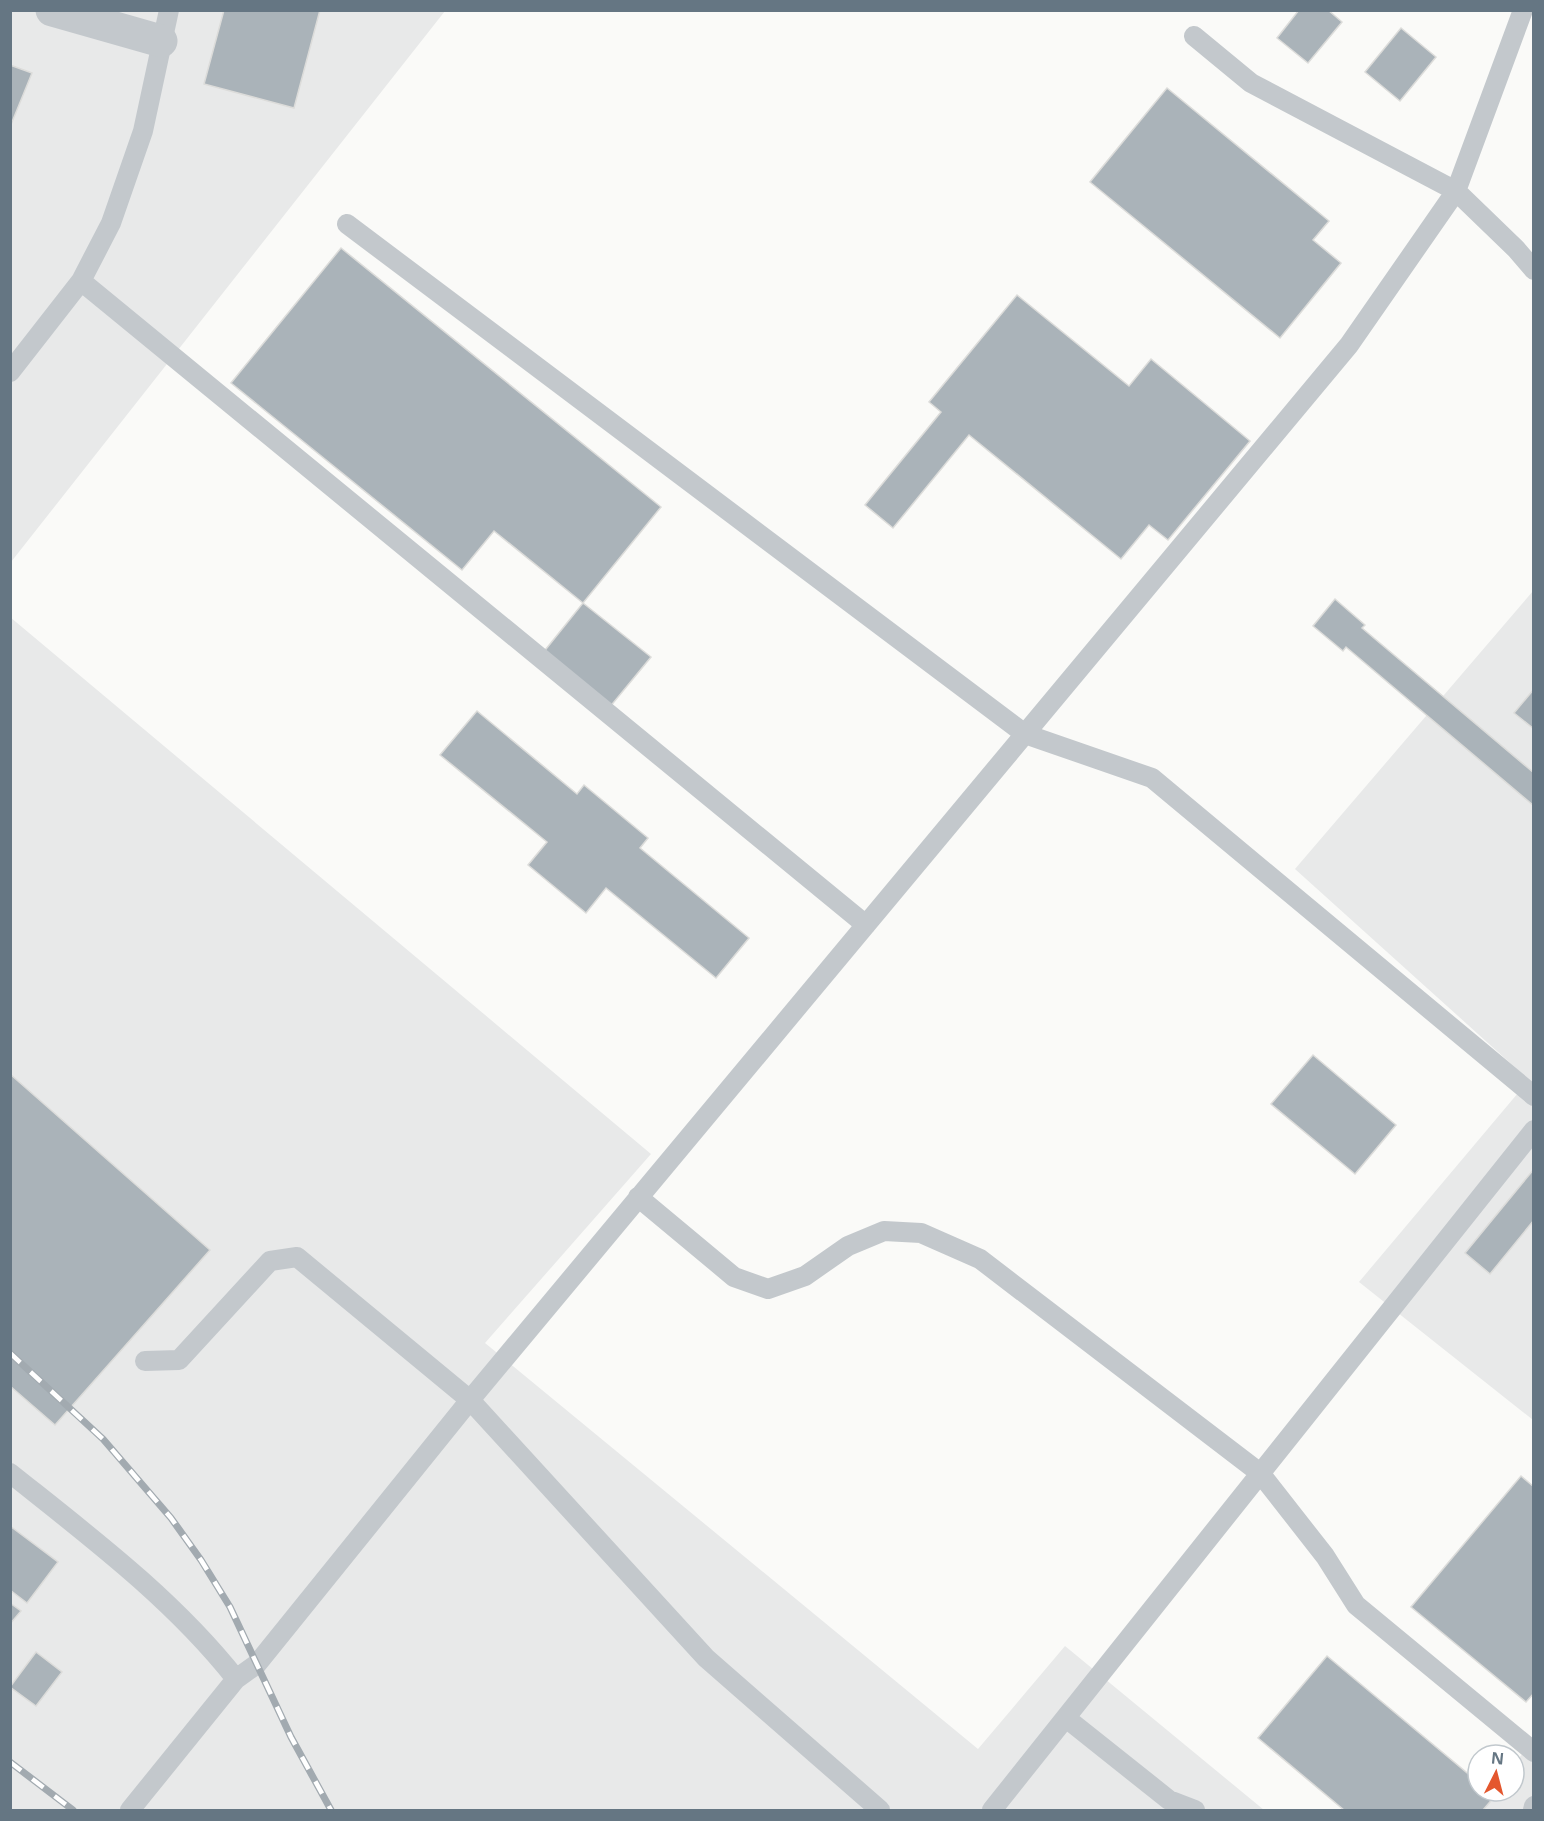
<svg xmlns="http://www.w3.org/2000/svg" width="1544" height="1821" font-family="'Noto Sans',sans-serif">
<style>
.built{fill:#e8e9e9}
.building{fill:#aab3b9;stroke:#dcdcda;stroke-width:1.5}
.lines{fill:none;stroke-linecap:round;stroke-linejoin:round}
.service{stroke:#c3c8cc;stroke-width:20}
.tertiary{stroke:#c3c8cc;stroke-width:33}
.rail-casing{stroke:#a2aab0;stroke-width:7}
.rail{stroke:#fff;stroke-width:4.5;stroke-dasharray:14;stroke-linecap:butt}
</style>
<rect width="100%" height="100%" fill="#fafaf8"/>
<path class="built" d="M11 11H445L11 562Z
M1533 591V1420L1359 1282 1529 1080 1295 869Z
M10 617 651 1154 485 1343 978 1749 1065 1646 1264 1810H11Z
M1533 1741V1810H1476L1492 1791H1514V1764Z"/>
<path class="building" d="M224 10H320L294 108 204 84Z
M1299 10H1328L1342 22 1308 63 1277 38Z
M1401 28 1436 57 1400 101 1365 72Z
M10 65 32 73 10 127Z
M1167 88 1329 221 1313 240 1341 263 1280 338 1090 182Z
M341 248 661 507 583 603 494 531 462 570 231 383Z
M1017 295 1129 386 1151 359 1250 441 1168 540 1149 525 1121 559 969 435 893 528 865 505 941 412 929 402Z
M1335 599 1365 625 1362 628 1534 773V806L1346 647 1343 651 1313 626Z
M583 603 651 657 609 708 542 654Z
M1534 689V729L1514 713Z
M477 711 577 794 584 785 648 838 640 848 749 938 716 978 606 888 586 913 528 865 547 842 440 755Z
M1313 1055 1396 1125 1355 1174 1271 1104Z
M10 1074 210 1250 55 1425 10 1386Z
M1534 1169V1220L1490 1274 1465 1253Z
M1521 1476 1534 1487V1693L1526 1702 1411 1607Z
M10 1526 58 1562 27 1603 10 1590Z
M10 1603 21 1611 10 1624Z
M36 1652 62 1672 36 1706 10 1687Z
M1327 1656 1478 1782V1791H1489L1495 1796 1483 1810H1344L1258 1738Z"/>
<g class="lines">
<path class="service" d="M1194 36 1251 83 1456 191 1516 249 1534 270
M347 224 1025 734 1152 778 1534 1096
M81 281 866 925
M10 372 81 281 111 223 143 131 169 10
M638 1197 734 1277 768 1289 805 1276 848 1246 884 1231 921 1233 980 1259 1260 1473 1325 1556 1356 1605 1534 1752
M145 1361 179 1360 270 1261 297 1257 470 1400 706 1658 880 1810
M10 1473C89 1536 173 1599 236 1679
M1066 1718 1169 1800 1195 1810
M130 1810 236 1679 257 1664 470 1400 1349 345 1456 191 1523 10
M992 1810 1534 1130
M1533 1810 1534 1806"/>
<path class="tertiary" d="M52 10 161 41"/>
<defs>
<path id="rail" d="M10 1353 103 1439 171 1518 201 1560 230 1607 291 1737 331 1810
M10 1762 73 1810"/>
</defs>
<use href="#rail" class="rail-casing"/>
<use href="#rail" class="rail"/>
</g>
<rect width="1544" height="1821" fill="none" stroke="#657683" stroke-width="24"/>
<g transform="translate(1496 1773) rotate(6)"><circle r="28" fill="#ffffff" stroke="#c1c8cd" stroke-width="1.5"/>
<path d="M0-4.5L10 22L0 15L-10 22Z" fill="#e4572e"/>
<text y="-9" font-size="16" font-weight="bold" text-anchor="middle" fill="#657683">N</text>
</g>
</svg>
